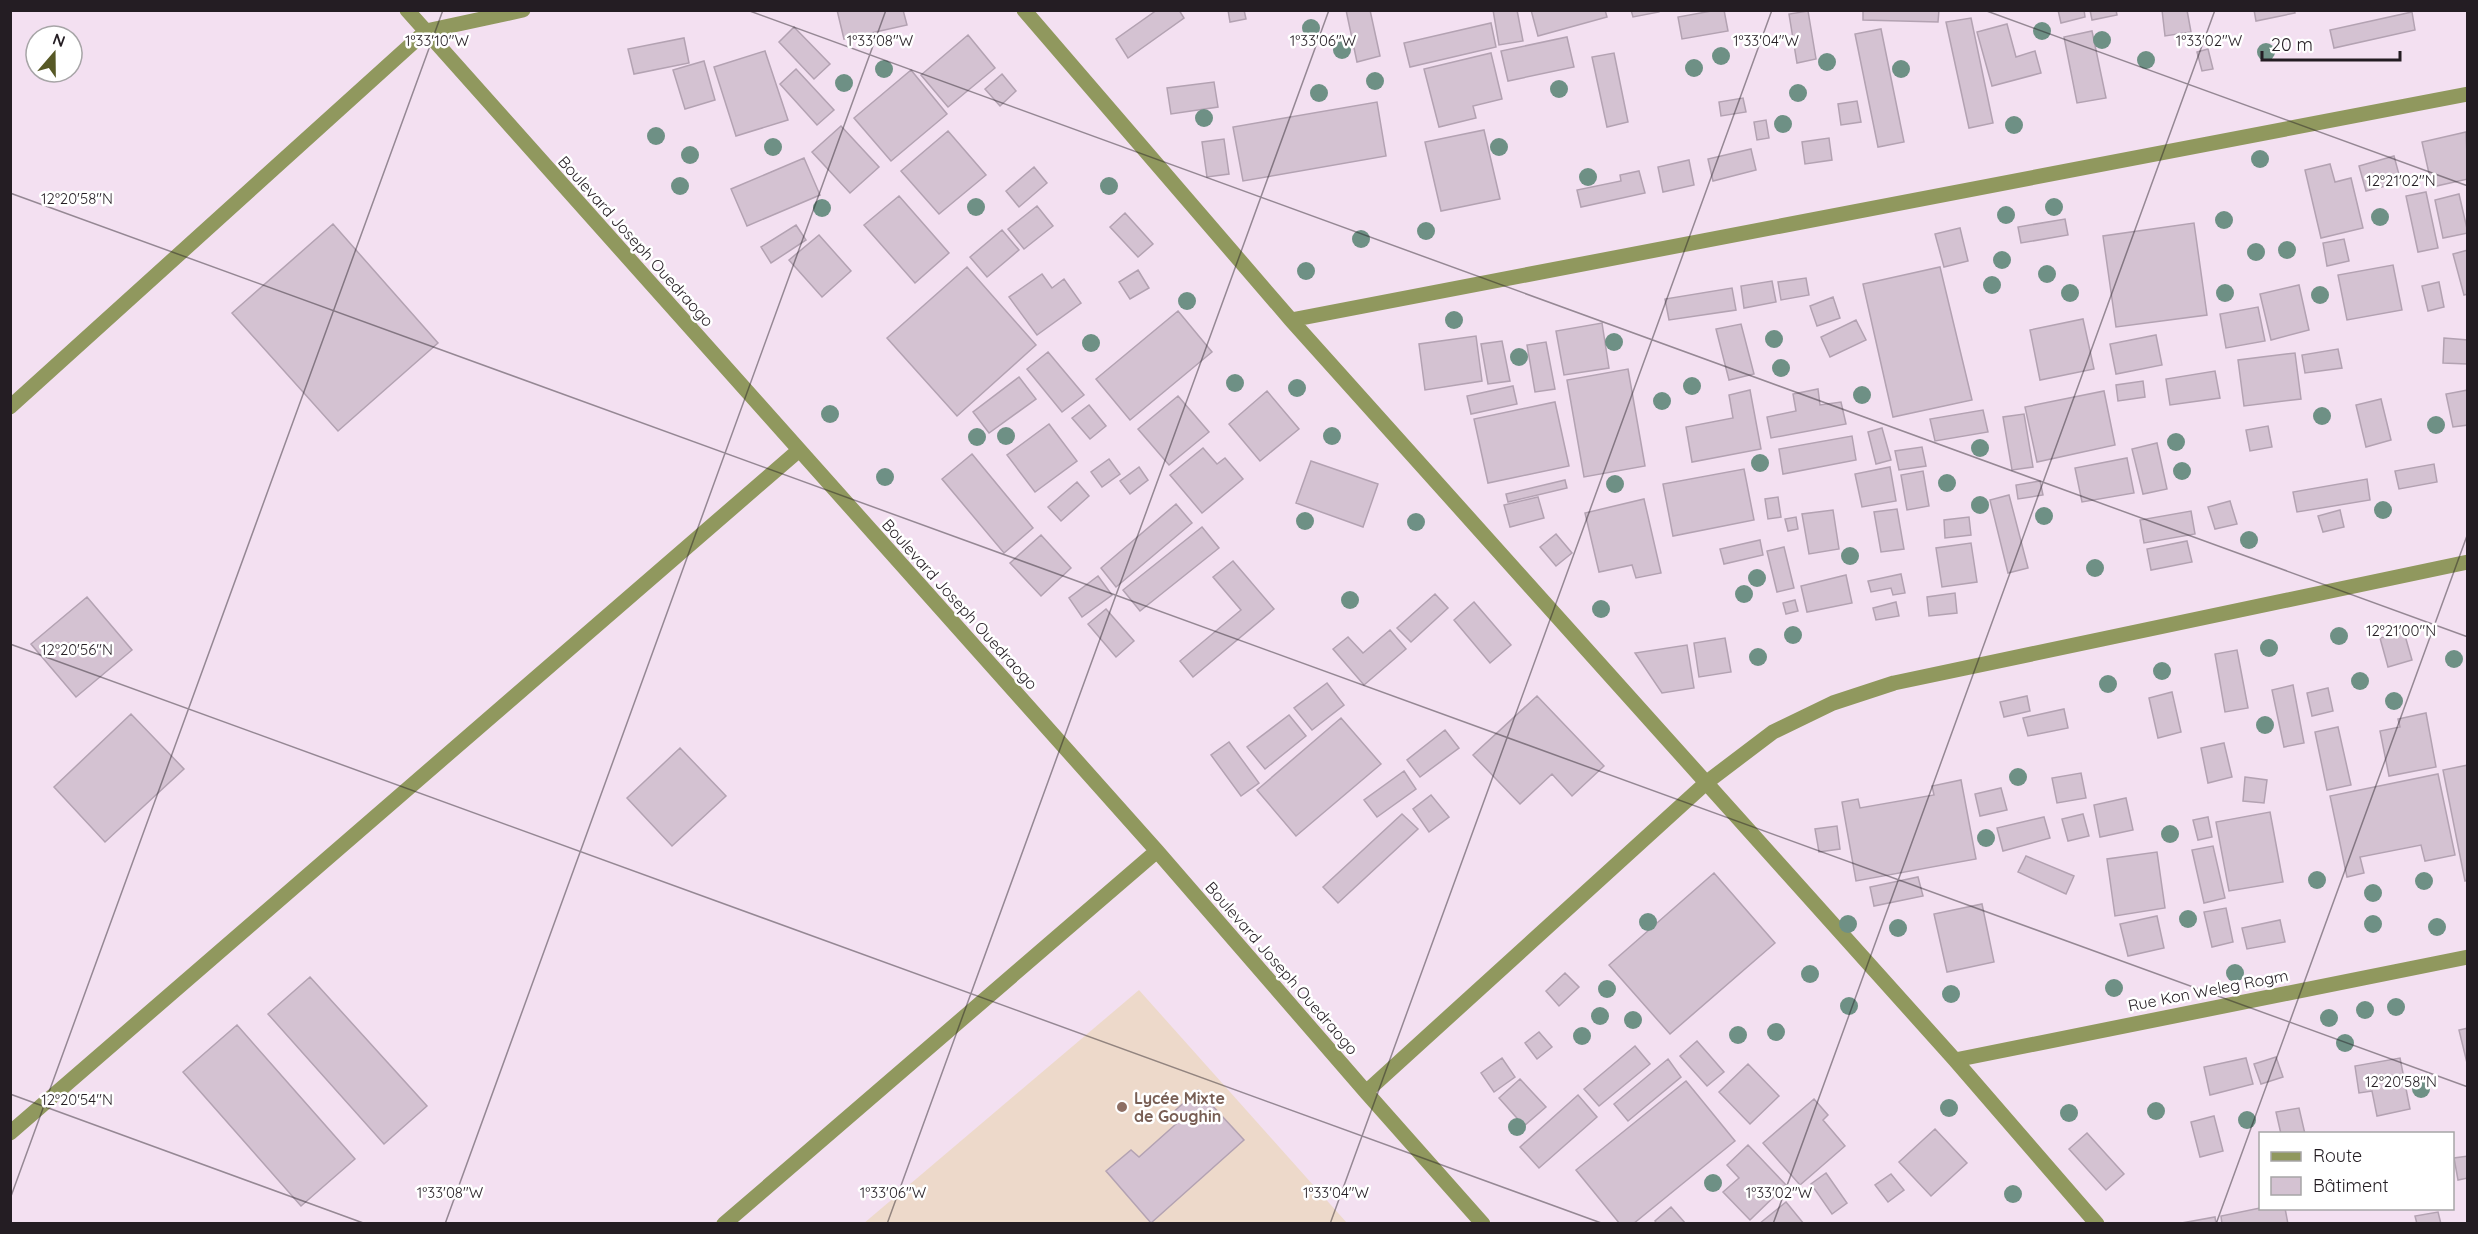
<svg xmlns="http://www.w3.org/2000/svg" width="2478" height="1234" font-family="Quicksand,sans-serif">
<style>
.education{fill:#edd9ca}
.building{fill:#d4c2d2;stroke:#b3a2b2;stroke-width:1.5}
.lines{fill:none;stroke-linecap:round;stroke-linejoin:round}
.minor{stroke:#90985e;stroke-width:15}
.tree{fill:#6e9085}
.ticks{fill:none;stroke:#241d23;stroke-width:1.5;stroke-opacity:0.45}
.education-dot{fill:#8d6e63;stroke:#fff;stroke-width:2}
.labels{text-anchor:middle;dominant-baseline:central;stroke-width:5;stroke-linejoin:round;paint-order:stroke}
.street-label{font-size:16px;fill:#241d23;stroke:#fff}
.education-label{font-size:16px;font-weight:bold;fill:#785e54;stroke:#fff;text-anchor:start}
.ticks-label{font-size:15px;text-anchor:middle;fill:#241d23;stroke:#fff;stroke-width:5;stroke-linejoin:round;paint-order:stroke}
</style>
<rect width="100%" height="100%" fill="#f3e0f1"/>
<path class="education" d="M1139 990 1347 1223 863 1224Z"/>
<path class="building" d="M837 10H903L907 25 844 39Z
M1157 10H1179L1184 18 1128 58 1116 39Z
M1228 10H1244L1246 19 1230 22Z
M1346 10H1370L1380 56 1357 62Z
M1493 10H1517L1523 41 1499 45Z
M1531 10H1605L1607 17 1538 36Z
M1631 10H1659V12L1633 17Z
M1717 10H1724L1728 31 1682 39 1678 17Z
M1863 10H1939L1938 22 1863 20Z
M2058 10H2084L2085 17 2061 23Z
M2090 10H2116L2117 15 2092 20Z
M2162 10H2187L2191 32 2165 36Z
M2254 10H2294L2295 13 2256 21Z
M1808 11 1816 59 1797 63 1789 14Z
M2412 12 2415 30 2334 48 2330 30Z
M1971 18 1993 123 1969 128 1946 22Z
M1491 23 1496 47 1410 67 1404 43Z
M2007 24 2016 57 2035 51 2041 73 1992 86 1977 32Z
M794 27 830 64 814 79 779 42Z
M1881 29 1904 142 1878 147 1855 34Z
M2092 31 2106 98 2077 103 2064 37Z
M968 35 995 68 948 107 921 75Z
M1567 37 1574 67 1508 81 1501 51Z
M684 38 689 63 634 74 628 49Z
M2208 49 2213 69 2202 71 2197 52Z
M765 51 788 120 736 136 714 67Z
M1491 53 1502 99 1473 106 1476 118 1439 127 1424 69Z
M1614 53 1628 122 1607 127 1592 57Z
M704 61 715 100 685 109 673 70Z
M796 69 834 110 817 125 780 84Z
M911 70 947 114 891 161 854 118Z
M1002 74 1016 91 1000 106 985 89Z
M1214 82 1218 107 1171 114 1167 88Z
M1743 98 1746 112 1721 116 1719 102Z
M1857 101 1861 122 1841 125 1838 104Z
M1377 102 1386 156 1243 181 1233 127Z
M1766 120 1769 138 1757 140 1754 122Z
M841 126 879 167 850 193 812 152Z
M1484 130 1500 199 1441 211 1425 142Z
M948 131 986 175 939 214 901 171Z
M2466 132 2468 179 2432 187 2422 142Z
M1829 138 1832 160 1805 164 1802 142Z
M1224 139 1229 174 1207 177 1202 142Z
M1751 149 1756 170 1713 181 1708 159Z
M2394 156 2401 182 2366 191 2359 166Z
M804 158 820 195 747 226 731 189Z
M1689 160 1694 185 1663 192 1658 167Z
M2330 164 2335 182 2351 178 2363 228 2321 238 2305 170Z
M1034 167 1047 183 1019 207 1006 191Z
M1639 171 1645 193 1581 207 1577 190 1621 181 1620 175Z
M2426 192 2438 248 2418 252 2406 196Z
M2459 194 2468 233 2443 238 2435 200Z
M899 196 949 253 915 283 864 225Z
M1037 206 1053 226 1024 249 1008 229Z
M1125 213 1153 244 1138 257 1110 227Z
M2065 219 2068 235 2021 243 2018 227Z
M2194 223 2207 315 2116 327 2103 236Z
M333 224 438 343 338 431 232 313Z
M796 225 806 240 771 263 761 247Z
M1960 228 1968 261 1944 267 1935 234Z
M1002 230 1019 250 987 277 970 257Z
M819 235 851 271 822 297 789 260Z
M2344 239 2349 261 2327 266 2323 243Z
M2468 250V294L2464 295 2453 254Z
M2393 265 2402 310 2347 320 2338 275Z
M967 267 1036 345 957 416 887 338Z
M1940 267 1972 400 1893 417 1863 284Z
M1138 270 1149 288 1130 299 1119 282Z
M1042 274 1052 288 1064 279 1081 303 1037 335 1009 297Z
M1806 278 1809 295 1781 300 1778 282Z
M1772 281 1776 302 1744 308 1741 286Z
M2439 282 2444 307 2428 311 2422 286Z
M2299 285 2309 330 2271 340 2260 294Z
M1732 288 1736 310 1669 320 1665 299Z
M1833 297 1840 318 1817 326 1810 306Z
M2258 307 2265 341 2226 348 2220 314Z
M1178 311 1212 352 1130 420 1096 379Z
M2083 319 2094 369 2040 380 2030 330Z
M1856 320 1866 340 1830 357 1821 337Z
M1602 323 1609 368 1564 375 1556 331Z
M1741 324 1754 374 1729 380 1716 329Z
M2156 335 2162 365 2116 374 2110 344Z
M1476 336 1482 381 1425 390 1419 344Z
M2444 338 2468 340 2467 364 2443 363Z
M1502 341 1510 381 1488 384 1481 344Z
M1546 342 1555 389 1535 392 1527 345Z
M2338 349 2342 368 2305 373 2302 355Z
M1048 352 1084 395 1062 412 1027 369Z
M2295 353 2301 399 2244 406 2238 360Z
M1628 369 1645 466 1584 477 1567 380Z
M2215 371 2220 398 2170 405 2166 379Z
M1019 377 1036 399 989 433 973 412Z
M2143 381 2145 397 2118 401 2116 385Z
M1513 386 1517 404 1471 414 1467 396Z
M1818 389 1820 405 1841 402 1846 424 1771 438 1767 417 1796 411 1793 394Z
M1750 390 1761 449 1692 462 1686 427 1733 418 1729 395Z
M2468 390V425L2453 427 2446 394Z
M1267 391 1299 429 1260 461 1229 424Z
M2104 391 2115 445 2037 462 2025 407Z
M1178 396 1209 432 1169 465 1138 429Z
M2381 399 2391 440 2366 447 2356 405Z
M1555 402 1569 466 1488 483 1474 419Z
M1089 405 1106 426 1090 439 1072 418Z
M1983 410 1988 432 1935 441 1930 419Z
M2024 414 2033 467 2012 470 2003 417Z
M1049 424 1077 461 1035 492 1007 455Z
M2268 426 2272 447 2250 451 2246 430Z
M1882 428 1891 460 1876 464 1868 432Z
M1852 436 1856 460 1783 474 1779 449Z
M2157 443 2167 489 2143 494 2132 449Z
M1922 447 1926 466 1899 470 1895 451Z
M1203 448 1217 464 1225 458 1243 479 1202 513 1170 475Z
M972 454 1033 528 1004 553 942 479Z
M2127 458 2134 493 2082 502 2075 468Z
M1109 459 1120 474 1102 487 1091 472Z
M1311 461 1378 484 1363 527 1296 503Z
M2434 464 2437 482 2399 489 2395 471Z
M1139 467 1148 480 1130 494 1120 481Z
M1890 467 1896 501 1862 507 1855 474Z
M1744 469 1754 520 1673 536 1663 484Z
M1923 471 1929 506 1907 510 1901 475Z
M2367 479 2370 500 2297 512 2293 492Z
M1565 480 1567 488 1508 502 1506 494Z
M2040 481 2043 495 2018 499 2016 485Z
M1077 482 1089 496 1061 521 1048 507Z
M2009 495 2028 568 2008 573 1990 500Z
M1538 497 1544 518 1510 527 1504 505Z
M1778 497 1781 517 1768 519 1765 499Z
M1644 499 1661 573 1636 578 1632 565 1599 572 1585 513Z
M2230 501 2237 524 2215 529 2208 507Z
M1176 504 1192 523 1116 587 1101 568Z
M1897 509 1904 549 1881 552 1874 512Z
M1833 510 1839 549 1809 554 1802 514Z
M2340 510 2344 527 2323 532 2318 516Z
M2191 511 2195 534 2144 543 2140 520Z
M1796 517 1798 529 1788 531 1785 519Z
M1969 517 1971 535 1945 538 1944 520Z
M1202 527 1219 548 1140 611 1123 590Z
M1556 534 1572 553 1556 566 1540 547Z
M1041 535 1071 568 1041 596 1010 563Z
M1760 540 1763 555 1724 564 1720 549Z
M2187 541 2192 562 2151 570 2147 549Z
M1971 543 1977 582 1942 587 1936 548Z
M1784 547 1794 588 1777 592 1767 551Z
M1233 561 1274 609 1193 677 1180 661 1241 610 1213 577Z
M1901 574 1905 593 1893 595 1891 588 1871 592 1868 581Z
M1846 575 1852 603 1807 612 1801 586Z
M1098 576 1112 595 1082 617 1069 598Z
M1955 593 1957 613 1929 616 1927 597Z
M1435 594 1448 608 1411 642 1397 628Z
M87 597 132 650 76 697 31 644Z
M1795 600 1798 611 1786 614 1783 603Z
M1474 602 1511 645 1490 663 1454 620Z
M1896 602 1899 616 1876 620 1873 608Z
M1106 609 1134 641 1116 657 1088 624Z
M1390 630 1406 649 1364 685 1333 649 1348 637 1363 653Z
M2404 632 2412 660 2388 667 2380 638Z
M1725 638 1731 672 1699 677 1694 643Z
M1687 645 1694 688 1662 693 1635 653Z
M2237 650 2248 708 2225 712 2215 654Z
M1327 683 1344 705 1312 730 1294 708Z
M2293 685 2304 743 2284 747 2272 690Z
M2328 688 2333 711 2312 716 2307 693Z
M2172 692 2181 732 2158 738 2149 698Z
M1537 696 1604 766 1572 796 1552 774 1520 804 1473 755Z
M2027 696 2030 711 2004 717 2000 702Z
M2064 709 2068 728 2028 736 2023 718Z
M2426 713 2436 767 2389 776 2380 731 2400 727 2398 719Z
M131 714 184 769 105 842 54 787Z
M1289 715 1306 736 1265 769 1247 747Z
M1341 718 1381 764 1296 836 1257 790Z
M2338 727 2351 785 2327 790 2315 732Z
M1445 730 1459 748 1420 777 1407 760Z
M1229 742 1259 783 1241 796 1211 755Z
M2224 743 2232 777 2208 783 2201 748Z
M680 748 726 796 672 846 627 798Z
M2468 765V880L2465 881 2443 770Z
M1404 771 1416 789 1377 817 1364 800Z
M2081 773 2086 798 2057 803 2052 778Z
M2438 774 2455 855 2425 861 2421 845 2360 857 2364 873 2347 877 2330 796Z
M2245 777 2267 780 2264 803 2243 801Z
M1961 780 1976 859 1856 881 1842 802 1858 799 1860 808 1934 795 1932 786Z
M2001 788 2007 810 1980 816 1975 794Z
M1431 795 1449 817 1429 832 1413 809Z
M2126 798 2133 830 2100 837 2094 805Z
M2270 812 2283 882 2229 891 2216 822Z
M1402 814 1418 829 1338 903 1323 887Z
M2083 814 2089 836 2068 841 2062 819Z
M2044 817 2050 838 2003 851 1997 828Z
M2208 817 2212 837 2198 840 2193 820Z
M1837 826 1840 849 1819 852 1815 829Z
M2213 846 2225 898 2204 903 2192 850Z
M2157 852 2165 908 2115 916 2107 859Z
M2026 856 2074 876 2066 894 2018 872Z
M1714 873 1775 943 1670 1034 1609 965Z
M1918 877 1923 896 1874 906 1870 887Z
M1982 904 1994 962 1947 972 1934 914Z
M2226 908 2233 942 2212 947 2204 912Z
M2157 916 2164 948 2128 956 2120 924Z
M2280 920 2285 942 2247 949 2242 928Z
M1565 973 1579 987 1559 1006 1546 991Z
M310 977 427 1106 384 1144 268 1014Z
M237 1025 355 1159 301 1206 183 1072Z
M2468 1028V1067L2459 1030Z
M1539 1032 1552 1047 1537 1059 1525 1043Z
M1697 1041 1724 1072 1707 1086 1680 1056Z
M1635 1046 1650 1064 1599 1106 1584 1089Z
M2276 1057 2283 1077 2261 1084 2254 1064Z
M1502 1058 1515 1077 1494 1092 1481 1073Z
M2246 1058 2253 1084 2210 1095 2204 1067Z
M2400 1058 2410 1109 2377 1116 2372 1091 2359 1093 2355 1066Z
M1668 1059 1681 1077 1628 1121 1614 1104Z
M1748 1064 1779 1096 1750 1124 1719 1092Z
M1520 1079 1546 1107 1524 1126 1499 1098Z
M1686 1081 1735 1141 1633 1224H1620L1576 1170Z
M1198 1090 1244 1140 1151 1223 1106 1171 1131 1150 1139 1157 1176 1124 1169 1116Z
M1578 1095 1597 1117 1539 1168 1520 1147Z
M1814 1099 1828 1115 1823 1120 1845 1146 1800 1185 1763 1143Z
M2299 1108 2305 1134H2281L2276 1112Z
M2214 1116 2223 1151 2200 1157 2191 1122Z
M1935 1129 1967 1163 1931 1196 1899 1162Z
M2087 1133 2124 1174 2106 1190 2069 1149Z
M1748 1145 1786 1185 1750 1220 1723 1192 1739 1178 1727 1165Z
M2468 1156V1178L2458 1180 2454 1158Z
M1826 1173 1847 1203 1832 1214 1811 1184Z
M1891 1174 1904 1190 1888 1202 1875 1185Z
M1786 1202 1804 1224H1759Z
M1671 1207 1686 1224H1657L1655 1221Z
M2260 1208H2285L2288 1224H2222L2221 1216Z
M2438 1212 2441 1224H2417L2415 1216Z
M2215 1217 2216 1224H2176Z"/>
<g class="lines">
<path class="minor" d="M407 10 1157 851 1366 1092 1483 1224
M1024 10 1291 320 1955 1060 2097 1224
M1291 320 2468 94
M10 407 426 31 523 10
M1955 1060 2468 957
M1366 1092 1707 782 1773 732 1833 703 1894 683 2468 562
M10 1133 798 451
M724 1224 1157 851"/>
</g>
<g class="tree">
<circle cx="1311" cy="28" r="9"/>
<circle cx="2042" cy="31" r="9"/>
<circle cx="2102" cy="40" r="9"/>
<circle cx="1342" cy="50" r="9"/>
<circle cx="2266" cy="52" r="9"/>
<circle cx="1721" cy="56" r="9"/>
<circle cx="2146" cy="60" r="9"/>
<circle cx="1827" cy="62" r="9"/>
<circle cx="1694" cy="68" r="9"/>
<circle cx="884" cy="69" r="9"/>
<circle cx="1901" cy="69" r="9"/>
<circle cx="1375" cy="81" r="9"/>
<circle cx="844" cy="83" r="9"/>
<circle cx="1559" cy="89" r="9"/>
<circle cx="1319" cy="93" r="9"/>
<circle cx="1798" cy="93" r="9"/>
<circle cx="1204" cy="118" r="9"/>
<circle cx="1783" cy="124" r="9"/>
<circle cx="2014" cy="125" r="9"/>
<circle cx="656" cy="136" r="9"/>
<circle cx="773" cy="147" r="9"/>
<circle cx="1499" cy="147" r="9"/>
<circle cx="690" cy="155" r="9"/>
<circle cx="2260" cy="159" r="9"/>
<circle cx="1588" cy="177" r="9"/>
<circle cx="680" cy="186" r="9"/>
<circle cx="1109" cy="186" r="9"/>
<circle cx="976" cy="207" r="9"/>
<circle cx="2054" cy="207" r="9"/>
<circle cx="822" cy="208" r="9"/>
<circle cx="2006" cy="215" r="9"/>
<circle cx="2380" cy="217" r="9"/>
<circle cx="2224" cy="220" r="9"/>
<circle cx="1426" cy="231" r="9"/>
<circle cx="1361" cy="239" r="9"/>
<circle cx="2287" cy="250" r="9"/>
<circle cx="2256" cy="252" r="9"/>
<circle cx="2002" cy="260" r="9"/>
<circle cx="1306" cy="271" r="9"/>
<circle cx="2047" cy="274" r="9"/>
<circle cx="1992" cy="285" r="9"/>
<circle cx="2070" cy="293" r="9"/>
<circle cx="2225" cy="293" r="9"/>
<circle cx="2320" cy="295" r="9"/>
<circle cx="1187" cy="301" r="9"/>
<circle cx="1454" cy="320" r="9"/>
<circle cx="1774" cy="339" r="9"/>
<circle cx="1614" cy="342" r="9"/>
<circle cx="1091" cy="343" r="9"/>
<circle cx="1519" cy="357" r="9"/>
<circle cx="1781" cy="368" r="9"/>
<circle cx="1235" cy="383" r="9"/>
<circle cx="1692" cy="386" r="9"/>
<circle cx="1297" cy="388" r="9"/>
<circle cx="1862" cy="395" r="9"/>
<circle cx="1662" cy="401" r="9"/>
<circle cx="830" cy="414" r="9"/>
<circle cx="2322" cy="416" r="9"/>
<circle cx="2436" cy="425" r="9"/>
<circle cx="1006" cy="436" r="9"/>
<circle cx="1332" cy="436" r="9"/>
<circle cx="977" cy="437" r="9"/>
<circle cx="2176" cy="442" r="9"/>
<circle cx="1980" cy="448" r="9"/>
<circle cx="1760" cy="463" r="9"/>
<circle cx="2182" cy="471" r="9"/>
<circle cx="885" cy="477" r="9"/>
<circle cx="1947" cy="483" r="9"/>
<circle cx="1615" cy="484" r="9"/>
<circle cx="1980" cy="505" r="9"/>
<circle cx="2383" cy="510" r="9"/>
<circle cx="2044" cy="516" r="9"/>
<circle cx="1305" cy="521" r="9"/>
<circle cx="1416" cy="522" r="9"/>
<circle cx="2249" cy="540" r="9"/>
<circle cx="1850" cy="556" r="9"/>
<circle cx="2095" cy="568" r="9"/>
<circle cx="1757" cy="578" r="9"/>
<circle cx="1744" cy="594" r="9"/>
<circle cx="1350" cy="600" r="9"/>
<circle cx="1601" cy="609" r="9"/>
<circle cx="1793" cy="635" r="9"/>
<circle cx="2339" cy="636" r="9"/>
<circle cx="2269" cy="648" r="9"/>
<circle cx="1758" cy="657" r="9"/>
<circle cx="2454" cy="659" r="9"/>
<circle cx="2162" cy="671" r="9"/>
<circle cx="2360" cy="681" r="9"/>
<circle cx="2108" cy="684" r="9"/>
<circle cx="2394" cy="701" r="9"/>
<circle cx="2265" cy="725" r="9"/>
<circle cx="2018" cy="777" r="9"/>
<circle cx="2170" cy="834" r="9"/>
<circle cx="1986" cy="838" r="9"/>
<circle cx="2317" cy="880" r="9"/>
<circle cx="2424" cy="881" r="9"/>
<circle cx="2373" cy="893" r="9"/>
<circle cx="2188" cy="919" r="9"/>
<circle cx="1648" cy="922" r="9"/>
<circle cx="1848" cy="924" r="9"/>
<circle cx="2373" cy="924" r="9"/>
<circle cx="2437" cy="927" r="9"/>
<circle cx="1898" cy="928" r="9"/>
<circle cx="2235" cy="973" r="9"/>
<circle cx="1810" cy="974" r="9"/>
<circle cx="2114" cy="988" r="9"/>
<circle cx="1607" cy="989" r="9"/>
<circle cx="1951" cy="994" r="9"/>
<circle cx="1849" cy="1006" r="9"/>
<circle cx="2396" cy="1007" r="9"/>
<circle cx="2365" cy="1010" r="9"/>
<circle cx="1600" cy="1016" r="9"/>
<circle cx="2329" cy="1018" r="9"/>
<circle cx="1633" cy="1020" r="9"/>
<circle cx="1776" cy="1032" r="9"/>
<circle cx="1738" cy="1035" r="9"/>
<circle cx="1582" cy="1036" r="9"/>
<circle cx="2345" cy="1043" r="9"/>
<circle cx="2421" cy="1089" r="9"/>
<circle cx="1949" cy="1108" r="9"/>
<circle cx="2156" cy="1111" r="9"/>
<circle cx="2069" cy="1113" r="9"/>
<circle cx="2247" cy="1120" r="9"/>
<circle cx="1517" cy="1127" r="9"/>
<circle cx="1713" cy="1183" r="9"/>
<circle cx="2013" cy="1194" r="9"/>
</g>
<path class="ticks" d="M747 10 2468 637M1984 10 2468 186M10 193 2468 1087M10 644 1604 1224M10 1094 366 1224M10 1199 443 10M445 1224 886 10M887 1224 1329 10M1330 1224 1772 10M1773 1224 2215 10M2216 1224 2468 533"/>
<circle class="education-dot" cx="1122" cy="1107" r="6"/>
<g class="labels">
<g class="street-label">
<text transform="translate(636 241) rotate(48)">Boulevard Joseph Ouedraogo</text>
<text transform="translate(960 604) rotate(48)">Boulevard Joseph Ouedraogo</text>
<text transform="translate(1282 968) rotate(49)">Boulevard Joseph Ouedraogo</text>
<text transform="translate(2208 990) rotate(-11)">Rue Kon Weleg Rogm</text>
</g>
<g class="education-label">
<text x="1134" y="1098">Lycée Mixte<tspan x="1134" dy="18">de Goughin</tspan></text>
</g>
</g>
<g class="ticks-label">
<text x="880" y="46">1°33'08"W</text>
<text x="1323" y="46">1°33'06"W</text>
<text x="1766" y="46">1°33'04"W</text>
<text x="2209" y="46">1°33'02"W</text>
<text x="437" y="46">1°33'10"W</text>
<text x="2401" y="186">12°21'02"N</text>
<text x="77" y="204">12°20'58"N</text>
<text x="2401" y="636">12°21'00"N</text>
<text x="77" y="655">12°20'56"N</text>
<text x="2401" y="1087">12°20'58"N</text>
<text x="77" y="1105">12°20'54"N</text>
<text x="450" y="1198">1°33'08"W</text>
<text x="893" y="1198">1°33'06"W</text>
<text x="1336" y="1198">1°33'04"W</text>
<text x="1779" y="1198">1°33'02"W</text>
</g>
<rect width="2478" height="1234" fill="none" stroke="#241d23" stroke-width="24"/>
<rect x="2259" y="1132" width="195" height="78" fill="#ffffff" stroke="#a7a5a7" stroke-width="1.5"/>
<rect x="2271" y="1152" width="30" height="9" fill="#90985e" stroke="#a7a5a7" stroke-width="1.5"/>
<text x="2313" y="1162" font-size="18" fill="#241d23">Route</text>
<rect x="2271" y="1177" width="30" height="18" fill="#d4c2d2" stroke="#a7a5a7" stroke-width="1.5"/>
<text x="2313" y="1192" font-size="18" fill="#241d23">Bâtiment</text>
<g transform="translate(54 54) rotate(20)"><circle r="28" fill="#ffffff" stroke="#a7a5a7" stroke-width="1.5"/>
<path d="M0-4.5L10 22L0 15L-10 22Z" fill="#575926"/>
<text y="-9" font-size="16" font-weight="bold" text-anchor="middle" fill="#241d23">N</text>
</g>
<path d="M2262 51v9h138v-9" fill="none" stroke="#241d23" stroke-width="3"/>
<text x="2271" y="51" font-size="18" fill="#241d23" stroke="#ffffff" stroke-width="4.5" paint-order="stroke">20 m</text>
</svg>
